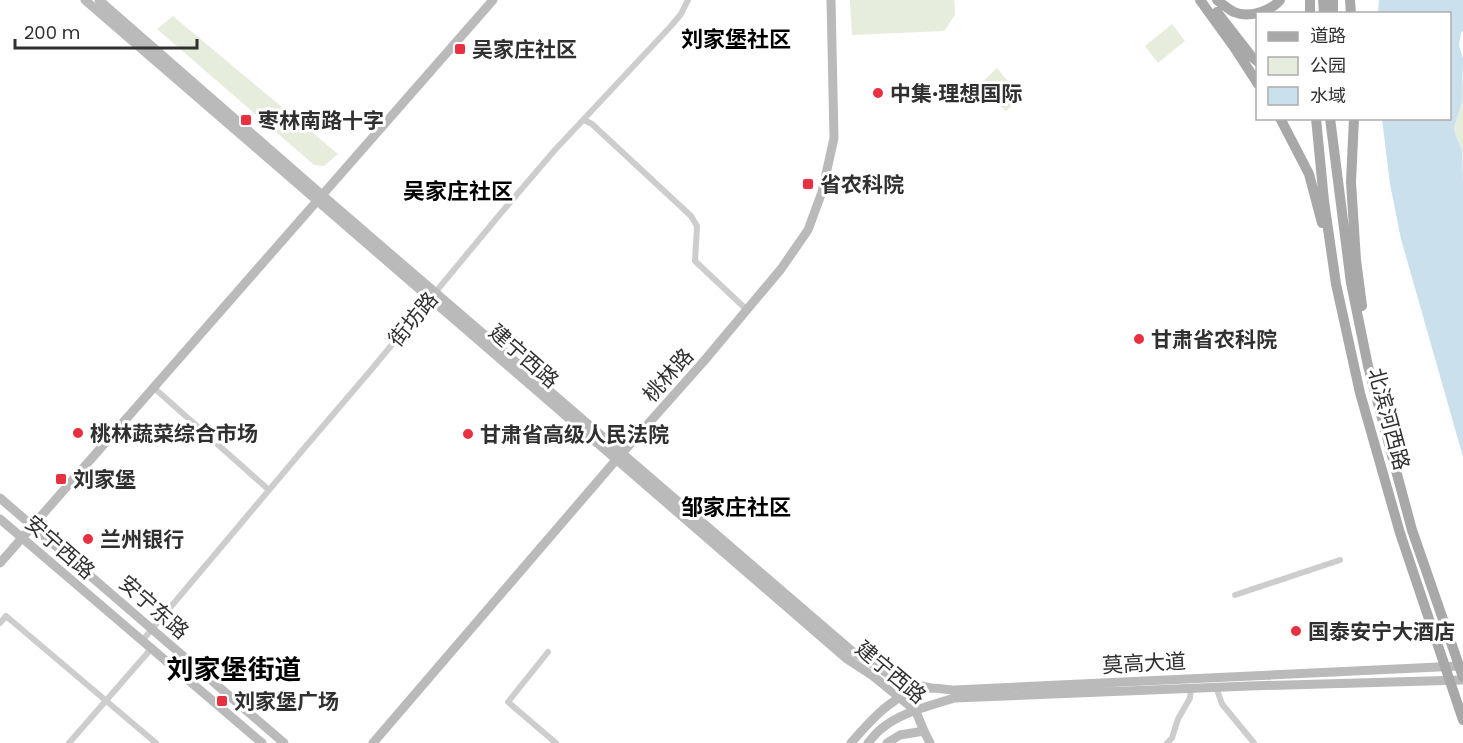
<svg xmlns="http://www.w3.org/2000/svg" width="1463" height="743" font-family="Poppins,'Noto Sans SC',sans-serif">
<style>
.green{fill:#e6eddd}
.water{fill:#cae0ed}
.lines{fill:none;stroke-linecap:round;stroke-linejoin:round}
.street{stroke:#cdcdcd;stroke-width:6}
.secondary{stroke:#bababa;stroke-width:9}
.primary{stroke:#a8a8a8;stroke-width:10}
.poi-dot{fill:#e83041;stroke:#fff;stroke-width:2}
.labels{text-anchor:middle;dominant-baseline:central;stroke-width:6;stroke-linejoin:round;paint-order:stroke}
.poi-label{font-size:21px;font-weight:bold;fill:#303030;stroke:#fff;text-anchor:start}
.street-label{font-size:21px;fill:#303030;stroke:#fff}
.neighbourhood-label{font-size:22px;font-weight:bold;fill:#000;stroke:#fff}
.district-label{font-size:27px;font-weight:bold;fill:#000;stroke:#fff}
</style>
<rect width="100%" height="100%" fill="#fff"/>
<path class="green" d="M850 0H954L955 15 944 31 852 35Z
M173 16 338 154 324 166 314 165 157 29Z
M1172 24 1185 41 1158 63 1145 46Z
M997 68 1021 97 1006 111 979 85Z
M1463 80V183L1462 150 1456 136 1454 128 1462 102 1461 91Z"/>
<path class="water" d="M1379 0H1463V31L1461 33 1459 45 1463 59 1462 102 1454 128 1456 136 1462 150 1463 183V457L1401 239 1390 184 1382 119 1450 118V14L1378 13Z"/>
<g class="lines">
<path class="street" d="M584 120 592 124 691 216 697 226 695 261 747 310
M153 387 269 490
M1235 595 1340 560
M0 623 6 616 156 743
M142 641 301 452 371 370 501 213 554 151 671 26 681 14 688 0
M548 652 508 702 556 743
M1216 687 1222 704 1254 743
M69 743 151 649
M1167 743 1172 738 1178 719 1190 698 1191 688"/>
<path class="secondary" d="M85 0 847 659 873 676 916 711
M99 0 322 195 853 652 901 682 931 688
M0 498 284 743
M0 519 262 743
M0 563 493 0
M914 707 924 731 930 743
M373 743 616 460 704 361 781 269 808 230 822 192 834 138 831 0
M851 743C872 719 896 690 931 688 939 688 947 690 955 690L1459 666
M868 743C872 738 876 733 881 729 901 712 930 706 954 698L1249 686 1463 680
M887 743 900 735 924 731"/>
<path class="primary" d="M1200 0 1234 47 1258 84
M1217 0C1222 4 1228 9 1234 12 1248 18 1270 12 1280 0
M1323 0 1324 14
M1350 0 1351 14
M1217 12 1252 57 1258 62
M1310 14V0
M1333 14V0
M1280 118 1309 174 1322 223
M1316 118 1324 201 1336 284 1360 393 1400 533 1463 720
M1330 118 1351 283 1368 366 1412 530 1463 677
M1354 118 1351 182 1356 260 1362 306"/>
</g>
<g class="poi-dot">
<rect x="454" y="43" width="12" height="12" rx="3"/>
<circle cx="878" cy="93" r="6"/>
<rect x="240" y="114" width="12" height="12" rx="3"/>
<rect x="802" y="178" width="12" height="12" rx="3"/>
<circle cx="1139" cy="339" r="6"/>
<circle cx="78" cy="433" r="6"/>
<circle cx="468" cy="434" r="6"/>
<rect x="55" y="473" width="12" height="12" rx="3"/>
<circle cx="88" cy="539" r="6"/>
<circle cx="1296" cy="631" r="6"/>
<rect x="216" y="695" width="12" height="12" rx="3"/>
</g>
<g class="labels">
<g class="poi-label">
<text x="472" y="49">吴家庄社区</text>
<text x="890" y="93">中集·理想国际</text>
<text x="258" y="120">枣林南路十字</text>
<text x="820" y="184">省农科院</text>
<text x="1151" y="339">甘肃省农科院</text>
<text x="90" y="433">桃林蔬菜综合市场</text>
<text x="480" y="434">甘肃省高级人民法院</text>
<text x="73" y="479">刘家堡</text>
<text x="100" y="539">兰州银行</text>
<text x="1308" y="631">国泰安宁大酒店</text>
<text x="234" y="701">刘家堡广场</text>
</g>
<g class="street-label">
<text transform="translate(413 319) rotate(-50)">街坊路</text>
<text transform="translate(524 356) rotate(41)">建宁西路</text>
<text transform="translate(668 375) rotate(-48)">桃林路</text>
<text transform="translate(1389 419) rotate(75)">北滨河西路</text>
<text transform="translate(60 547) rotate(41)">安宁西路</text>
<text transform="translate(154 607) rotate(41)">安宁东路</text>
<text transform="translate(1144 663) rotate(-3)">莫高大道</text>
<text transform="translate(891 672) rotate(40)">建宁西路</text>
</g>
<g class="neighbourhood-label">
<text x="736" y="39">刘家堡社区</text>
<text x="458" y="191">吴家庄社区</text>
<text x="736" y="507">邹家庄社区</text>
</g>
<g class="district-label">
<text x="234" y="669">刘家堡街道</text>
</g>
</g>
<rect x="1256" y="12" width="195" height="108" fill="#ffffff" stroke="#acacac" stroke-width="1.5"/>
<rect x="1268" y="32" width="30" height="9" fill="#a8a8a8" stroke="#acacac" stroke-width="1.5"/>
<text x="1310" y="42" font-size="18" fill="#303030">道路</text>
<rect x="1268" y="57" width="30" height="18" fill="#e6eddd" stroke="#acacac" stroke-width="1.5"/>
<text x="1310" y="72" font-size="18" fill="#303030">公园</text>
<rect x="1268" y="87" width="30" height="18" fill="#cae0ed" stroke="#acacac" stroke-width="1.5"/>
<text x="1310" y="102" font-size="18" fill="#303030">水域</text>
<path d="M15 39v9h182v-9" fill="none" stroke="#303030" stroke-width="3"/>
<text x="24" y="39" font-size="18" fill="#303030" stroke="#ffffff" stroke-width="4.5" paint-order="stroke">200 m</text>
</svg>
